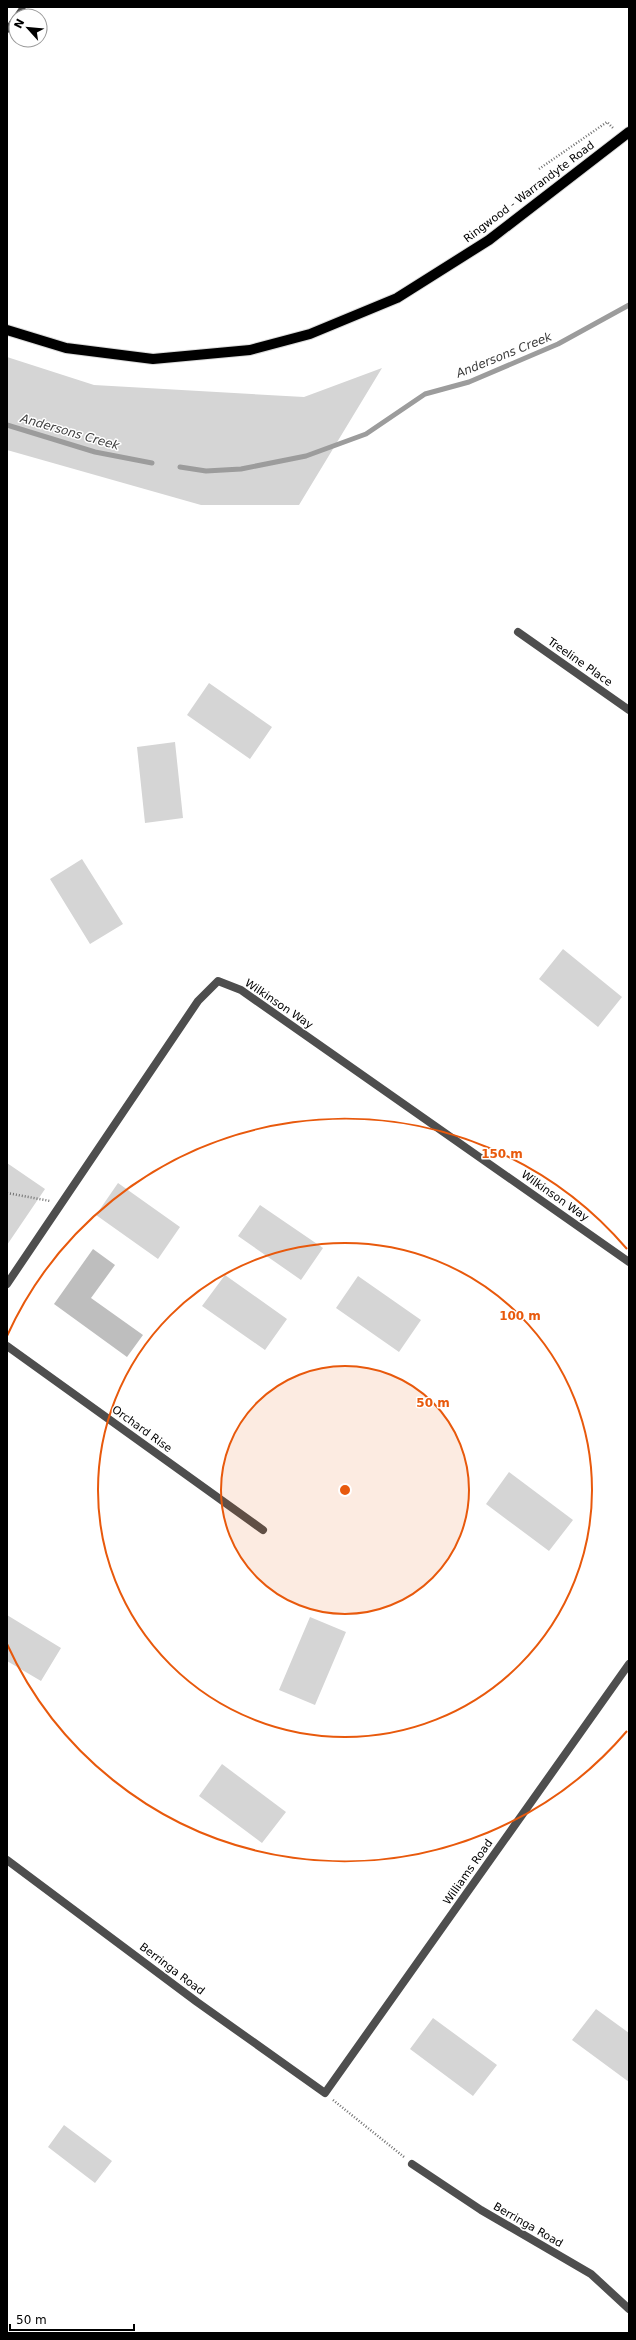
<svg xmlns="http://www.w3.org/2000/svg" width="636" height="2340" font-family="'DejaVu Sans',sans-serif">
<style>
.green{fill:#d5d5d5}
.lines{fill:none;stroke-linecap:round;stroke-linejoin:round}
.stream{stroke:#9c9c9c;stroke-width:5}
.building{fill:#bebebe}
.primary-casing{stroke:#dbdbdb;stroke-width:12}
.path{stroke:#707070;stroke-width:2.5;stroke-dasharray:1 2;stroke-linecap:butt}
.lane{stroke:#4e4e4e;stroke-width:6}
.street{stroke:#4e4e4e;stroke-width:8}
.primary{stroke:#000;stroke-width:10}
.ring{fill:none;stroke:#e8590c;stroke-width:2}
.labels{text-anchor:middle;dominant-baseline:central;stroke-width:3;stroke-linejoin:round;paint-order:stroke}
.street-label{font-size:11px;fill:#000;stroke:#fff}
.water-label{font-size:12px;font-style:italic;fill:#3d3d3d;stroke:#fff}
.centre{fill:#e8590c;stroke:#fff;stroke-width:2}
.ring-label{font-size:12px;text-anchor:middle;font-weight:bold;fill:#e8590c;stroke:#fff;stroke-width:3;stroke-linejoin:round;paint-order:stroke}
</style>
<rect width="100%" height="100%" fill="#fff"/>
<path class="green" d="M7 357 94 385 304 397 382 368 299 505H201L7 450Z
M209 683 272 727 250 759 187 715Z
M175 742 183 818 145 823 137 747Z
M82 859 123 924 90 944 50 879Z
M563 949 622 997 598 1027 539 979Z
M7 1163 45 1189 7 1245Z
M118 1183 180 1227 158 1259 96 1215Z
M260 1205 323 1248 301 1280 238 1236Z
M225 1275 287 1319 265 1350 202 1306Z
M358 1276 421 1320 399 1352 336 1308Z
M509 1472 573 1520 549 1551 486 1504Z
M7 1615 61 1648 41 1681 7 1661Z
M310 1617 346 1632 315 1705 279 1690Z
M222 1764 286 1812 262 1843 199 1796Z
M596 2009 629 2033V2082L572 2040Z
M433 2018 497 2065 473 2096 410 2049Z
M64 2125 112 2161 95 2183 48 2147Z"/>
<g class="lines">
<path class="stream" d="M7 425 95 452 152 463
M180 467 206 471 241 469 306 456 366 434 425 394 469 382 558 344 629 305"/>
</g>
<path class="building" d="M93 1249 115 1265 91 1298 143 1335 127 1357 54 1304Z"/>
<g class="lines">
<defs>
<path id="primary" d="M7 330 66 348 153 359 250 350 310 334 397 298 489 240 629 132"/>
</defs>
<use href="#primary" class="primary-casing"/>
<path class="path" d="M539 169 607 122 614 129
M7 1193 50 1201
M333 2100 404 2157"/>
<path class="lane" d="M17 16 23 7
M7 30 16 17"/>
<path class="street" d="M518 632 629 710
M7 1284 198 1001 218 981 241 990 629 1262
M7 1346 263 1530
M7 1860 197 2002 325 2093 629 1664
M412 2164 481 2210 591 2274 629 2309"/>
<use href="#primary" class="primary"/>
</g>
<circle cx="345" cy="1490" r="124" fill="#e8590c" fill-opacity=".12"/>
<g class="ring">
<circle cx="345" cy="1490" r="124"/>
<circle cx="345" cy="1490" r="247"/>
<path d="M627 1731A371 371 0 0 1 7 1644M7 1336A371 371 0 0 1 627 1249"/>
</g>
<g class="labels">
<g class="street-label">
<text transform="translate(529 192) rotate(-37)">Ringwood - Warrandyte Road</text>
<text transform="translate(580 662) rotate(35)">Treeline Place</text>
<text transform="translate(279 1004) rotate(34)">Wilkinson Way</text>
<text transform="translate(555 1196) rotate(35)">Wilkinson Way</text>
<text transform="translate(142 1429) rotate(36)">Orchard Rise</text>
<text transform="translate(468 1872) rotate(-55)">Williams Road</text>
<text transform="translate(172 1969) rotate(37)">Berringa Road</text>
<text transform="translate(528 2225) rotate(30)">Berringa Road</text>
</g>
<g class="water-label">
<text transform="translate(504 355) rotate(-22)">Andersons Creek</text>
<text transform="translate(70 432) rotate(16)">Andersons Creek</text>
</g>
</g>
<circle cx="345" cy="1490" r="6" class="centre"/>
<g class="ring-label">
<text x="502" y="1158">150 m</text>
<text x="520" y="1320">100 m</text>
<text x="433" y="1407">50 m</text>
</g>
<rect width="636" height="2340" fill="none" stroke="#000000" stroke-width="16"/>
<g transform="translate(28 28) rotate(297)"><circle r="19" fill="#ffffff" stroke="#999999"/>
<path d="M0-3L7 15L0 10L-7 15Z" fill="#000000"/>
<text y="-6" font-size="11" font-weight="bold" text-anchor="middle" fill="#000000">N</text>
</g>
<path d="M10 2324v6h124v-6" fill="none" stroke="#000000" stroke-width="2"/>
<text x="16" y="2324" font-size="12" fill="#000000" stroke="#ffffff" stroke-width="3" paint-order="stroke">50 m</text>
</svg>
